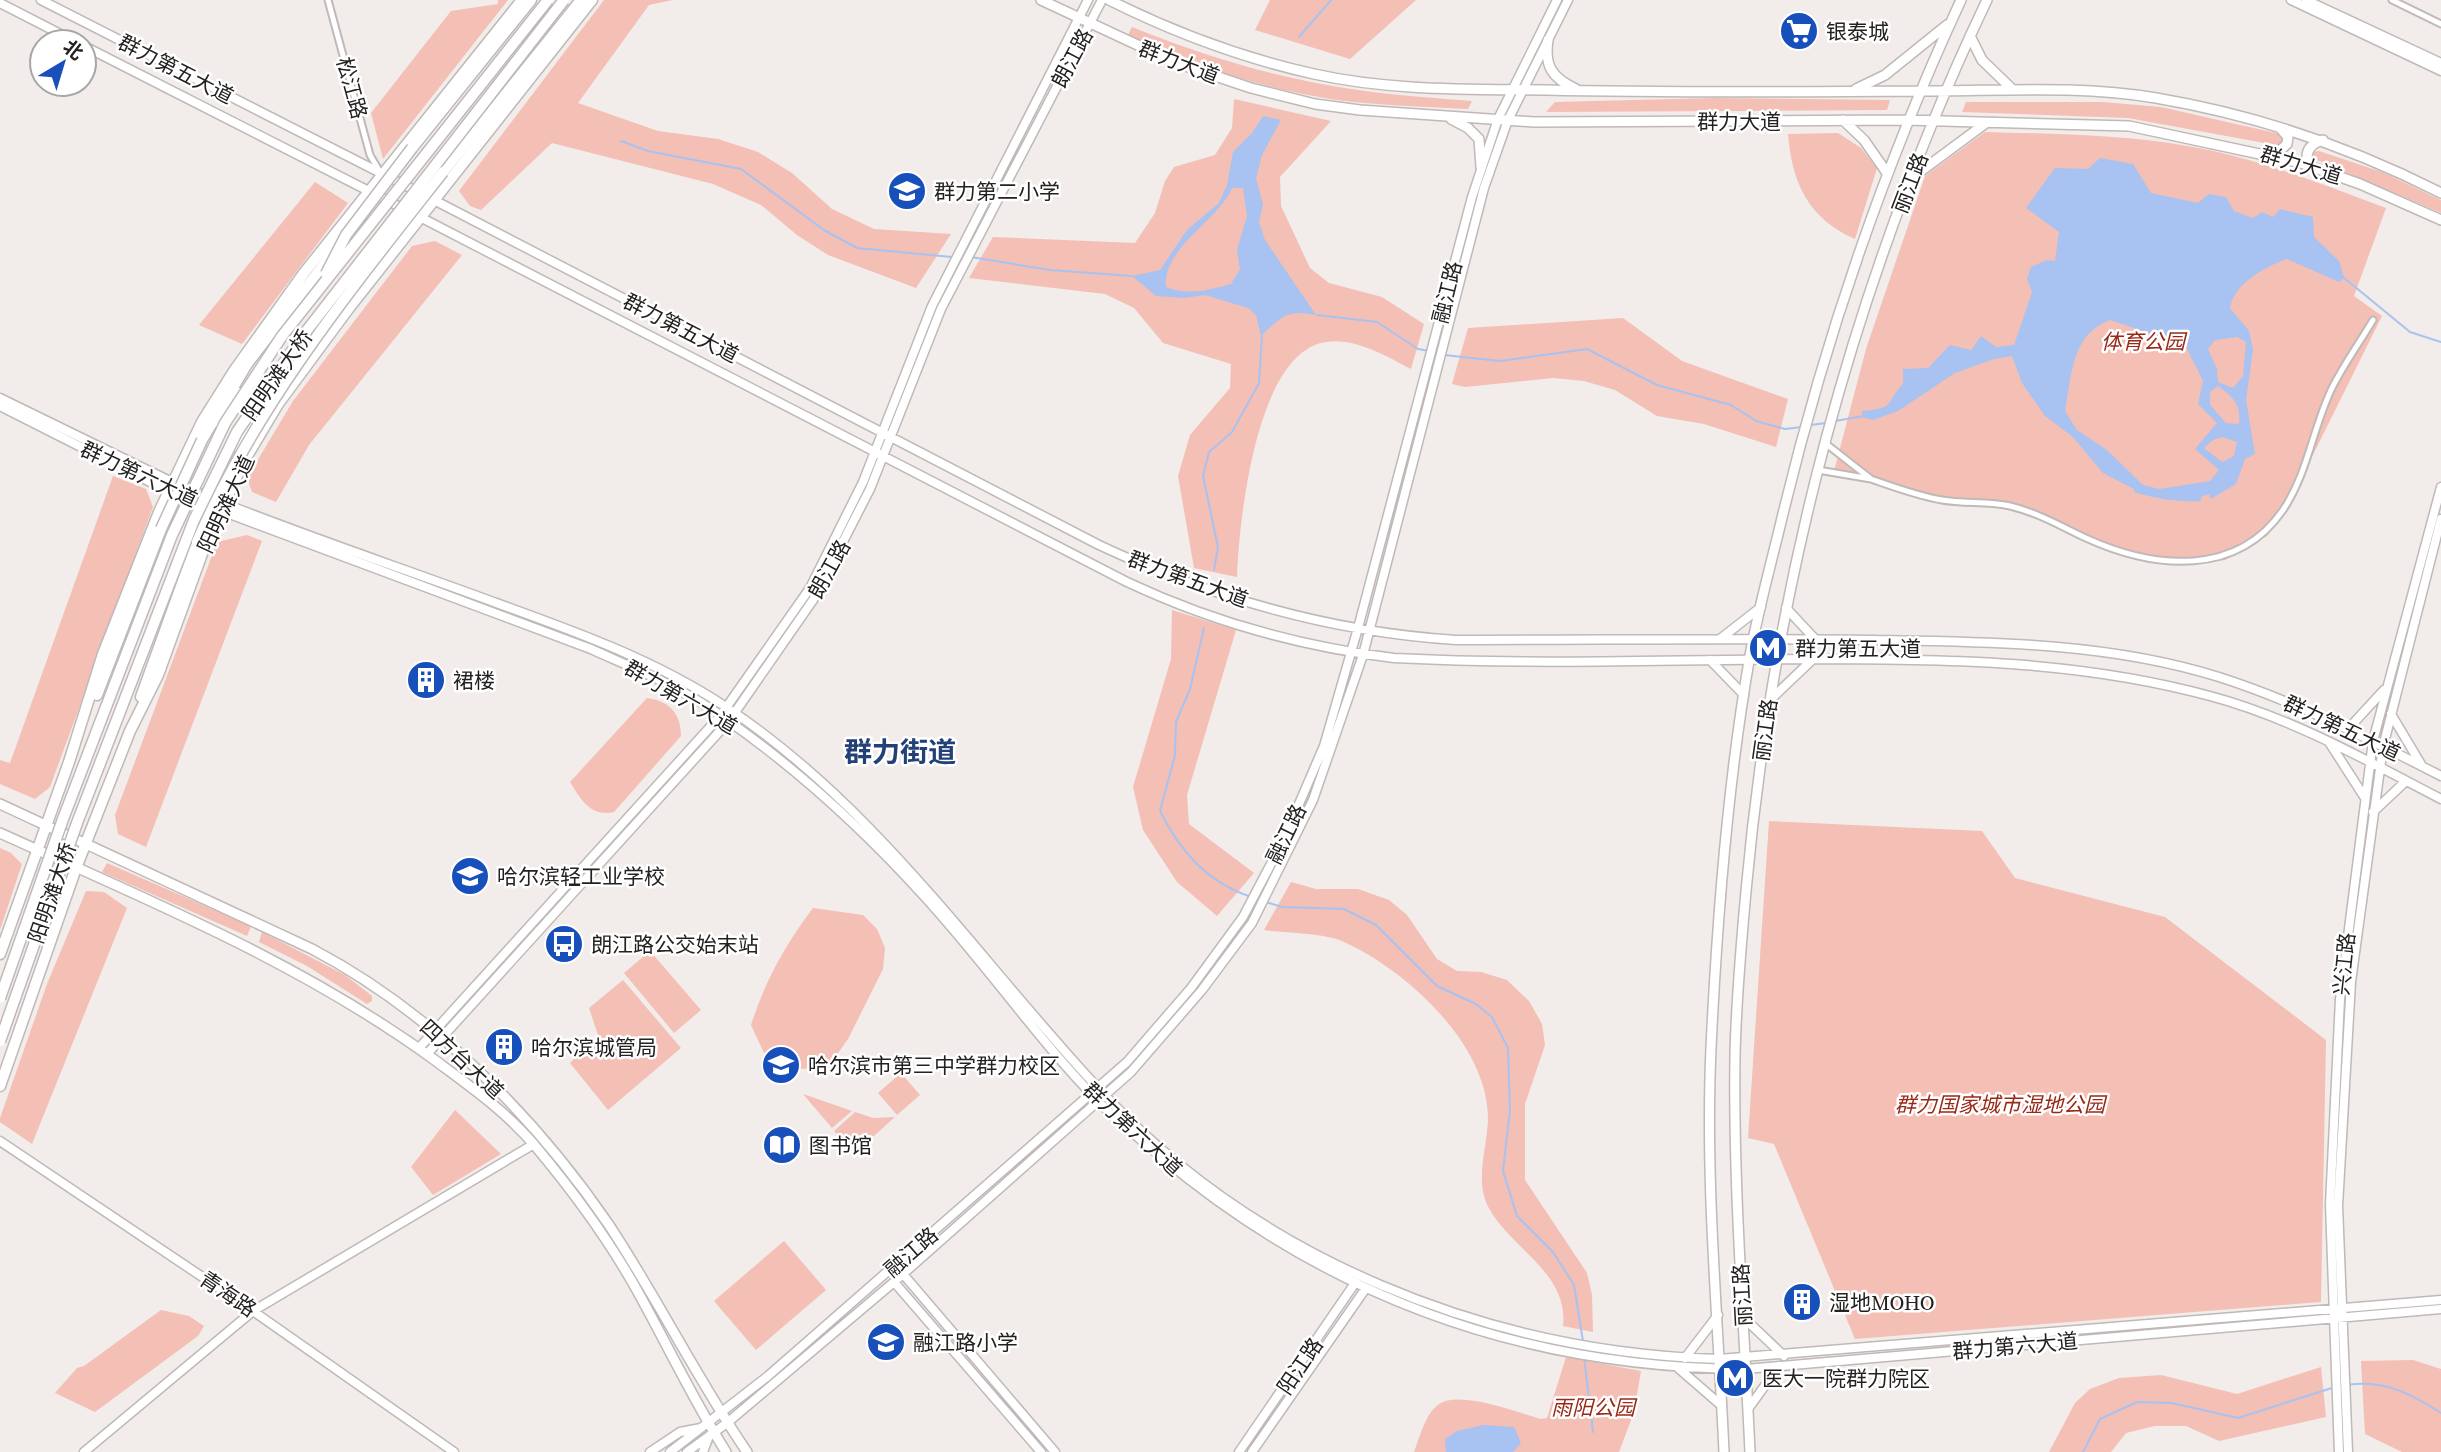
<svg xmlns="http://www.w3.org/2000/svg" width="2441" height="1452" font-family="'Source Serif 4','Noto Sans SC',serif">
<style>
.green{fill:#f4bfb4}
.water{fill:#a8c2f1;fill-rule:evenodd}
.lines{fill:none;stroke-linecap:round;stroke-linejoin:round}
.stream{stroke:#a8c2f1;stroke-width:2}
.street-casing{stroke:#bfb9b8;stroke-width:9}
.secondary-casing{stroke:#bfb9b8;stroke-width:11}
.primary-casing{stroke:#bfb9b8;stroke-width:12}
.highway-casing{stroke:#bfb9b8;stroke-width:13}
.street{stroke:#fff;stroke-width:5}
.secondary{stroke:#fff;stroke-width:8}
.primary{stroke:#fff;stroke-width:9}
.highway{stroke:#fff;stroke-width:10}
.highway-bridge-casing{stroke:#bfb9b8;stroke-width:13;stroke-linecap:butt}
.highway-bridge{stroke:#fff;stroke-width:10}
.labels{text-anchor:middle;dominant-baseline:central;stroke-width:5;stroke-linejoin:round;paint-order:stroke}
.poi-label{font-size:21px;fill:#242221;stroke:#fff;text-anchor:start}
.street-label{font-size:21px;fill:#242221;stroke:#fff}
.park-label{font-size:21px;font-style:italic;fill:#992817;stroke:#fff}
.district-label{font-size:28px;font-weight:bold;fill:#244177;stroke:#fff}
</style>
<rect width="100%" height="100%" fill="#f2eceb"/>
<path class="green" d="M498 0H508L383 159 371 113 451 11 498 4Z
M604 0H673L649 5 578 103 658 131 718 139 758 152 792 173 832 209 874 229 951 234 916 288 828 255 797 235 761 205 713 184 552 143 481 210 470 206 459 191Z
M1270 0H1416L1350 59 1255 30Z
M1132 27C1206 57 1285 81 1365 91 1400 96 1437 98 1472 101L1468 109C1434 107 1399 106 1365 103 1284 96 1202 69 1128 35Z
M1716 98 1890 100 1887 110 1546 112 1555 102Z
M1234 99 1331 121 1280 177 1281 206 1310 268 1329 283 1382 297 1424 324 1411 369C1385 355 1346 332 1315 345 1255 369 1239 521 1237 577L1194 568 1178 476 1190 435 1230 388 1231 364 1163 343 1134 308 1105 294 969 278 993 237 1135 243 1155 213 1165 181 1174 167 1215 155 1232 128Z
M1966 102H2103L2161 107 2280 134 2284 141 2281 146 2128 118 1962 112Z
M1985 132C2052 134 2120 134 2187 146 2255 157 2321 184 2386 208L2354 296 2382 316 2286 509 2267 536 2225 560 2189 565 2139 556 2085 540 2041 512 2006 502 1937 496 1833 475 1866 349 1925 176Z
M1838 133 1861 148 1877 168 1855 239C1808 218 1792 183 1788 134Z
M2319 151 2382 172 2441 200V213L2312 158 2313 152Z
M315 182 348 203 242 344 199 325Z
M435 241 462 255 309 445 276 502 252 492 247 478 293 401 412 246Z
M1623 318 1682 361 1788 399 1776 447 1704 424 1657 416 1615 390 1584 381 1553 378 1465 387 1452 384 1468 328Z
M113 476 146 489 153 507 50 787 35 799 0 784V760L10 763Z
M247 535 262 541 146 847 118 834 115 815 217 542Z
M1172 610 1236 630 1187 795 1189 824 1254 873 1217 916 1177 882 1143 830 1133 787 1171 659Z
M647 698C669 701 681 713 681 736L614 812C591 817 581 800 570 782Z
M1769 821 1982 831 2015 878 2165 917 2326 1040 2321 1302 1855 1339 1774 1144 1748 1138Z
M0 848 11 853 22 864 0 930Z
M107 863 251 926 247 936 102 872Z
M1291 882 1316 889H1358L1389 900 1407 915 1437 959 1457 971 1481 972 1507 980 1529 1001 1542 1024 1545 1045 1525 1104V1180L1587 1273 1592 1295 1593 1332 1563 1326C1569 1274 1513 1250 1490 1210 1473 1182 1488 1147 1488 1117 1487 1043 1405 969 1342 941 1323 933 1285 933 1264 930Z
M86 891 104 892 127 908 32 1144 0 1122V1118L47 984Z
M813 908 863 915 877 929 885 948 883 969 848 1039 836 1056 820 1068 798 1069 779 1064 764 1053 751 1025C765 981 785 945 813 908Z
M262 932 345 975 372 996V1001L367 1004 307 966 259 942Z
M650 951 701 1010 674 1033 624 973Z
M623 980 681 1048 608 1110 570 1063 598 1035 589 1008Z
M901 1073 920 1095 897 1115 878 1093Z
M803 1094 852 1111 832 1128Z
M455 1110 501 1154 433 1195 411 1167Z
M855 1112 873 1118 895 1117 854 1154 834 1131Z
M784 1241 826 1290 756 1350 714 1301Z
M161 1310 189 1316 204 1326 198 1336 95 1412 55 1393 77 1368 84 1366Z
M1566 1357 1641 1371 1634 1412 1619 1452H1414C1420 1437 1425 1414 1439 1404 1460 1390 1517 1412 1540 1419L1547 1418Z
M2413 1360 2441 1369V1452H2402L2365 1434 2361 1361Z
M2321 1367 2326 1417 2219 1441 2186 1426H2155L2126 1433 2111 1452H2049L2075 1403 2090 1389 2119 1378 2161 1375 2237 1394Z"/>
<path class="water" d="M1263 116 1281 120 1262 155 1256 179 1263 204 1259 222 1265 240 1316 315C1287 309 1282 316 1261 336L1256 315 1248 308 1205 295 1184 298 1156 296 1132 276 1160 270 1187 230 1219 203 1227 185 1233 152 1252 133ZM1232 188H1243L1247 216 1237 250 1240 269 1231 284C1210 290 1186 296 1166 287 1162 248 1218 221 1232 188Z
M2100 158 2133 164 2151 193 2198 203 2209 194 2226 197 2234 211 2253 218 2262 212 2273 217 2280 209 2313 217 2314 237 2339 261 2344 278 2339 282 2287 259C2265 267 2234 283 2230 308L2249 331 2253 349 2246 400 2255 454 2245 459 2236 484 2211 499 2209 494 2201 497V501C2177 502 2157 499 2134 492V489L2103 473 2073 437 2045 416 2022 383 2012 356 1994 359 1955 373 1898 411 1873 420 1862 417V411C1897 408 1884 404 1903 384V369L1928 368 1950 345 1971 350 1981 336 1996 347 2014 345 2032 292 2027 279 2031 267 2047 260 2055 261 2059 232 2026 208 2055 168 2088 169ZM2110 320 2185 345 2203 381 2198 404 2217 423 2195 449 2219 470 2210 481 2159 489 2143 485 2107 450 2077 430 2065 411C2072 374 2071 335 2110 320ZM2237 337 2246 342 2243 376 2233 388 2218 382 2217 369 2208 349 2215 340ZM2218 386C2234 398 2241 404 2239 424L2226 423 2210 405V392ZM2222 437 2237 442 2234 456 2222 462 2204 448 2213 440Z
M1483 1425 1514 1427 1521 1443 1513 1452H1446L1445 1439 1457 1431Z"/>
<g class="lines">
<path class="stream" d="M1299 37 1331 0
M621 141 648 151 741 169 824 230 857 248 952 257
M971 257 1050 270 1132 276
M2343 277 2410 332 2441 342
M1317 315 1377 322 1418 349 1429 351
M1444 355 1500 361 1587 349 1657 385 1731 405 1756 421 1785 429 1802 427
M1835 421 1864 416
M1811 425 1826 423
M1214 570 1218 547 1203 476 1209 452 1232 432 1259 383 1262 336
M1204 628 1190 689 1176 722 1175 755 1160 811C1179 850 1208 883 1251 897
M1266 902 1282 907 1344 909 1376 925 1437 986 1476 1004 1492 1017 1508 1048 1510 1110 1503 1171 1517 1216 1553 1252 1574 1285 1583 1341
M1584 1357 1593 1432
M2347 1385C2383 1379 2412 1394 2441 1413
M2083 1452 2100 1419 2137 1402 2172 1403 2238 1418 2335 1387"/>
<defs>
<path id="street" d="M328 0 370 155 380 172
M2392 0 2441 24
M1818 470 1871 479 1825 443
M1871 479C1894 487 1918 496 1942 500 1964 504 1988 501 2010 506 2039 513 2062 527 2088 539 2155 569 2237 577 2283 510 2308 473 2313 427 2332 388 2344 364 2360 342 2373 320"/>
<path id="secondary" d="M41 0 418 192
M2291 0 2441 71
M2306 0 2441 63
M0 3 76 42
M84 46 406 210
M430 198 1099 545C1212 598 1332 632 1456 640 1596 640 1735 638 1874 640 1990 642 2108 642 2219 677 2297 702 2369 739 2441 776
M418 216 1127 582C1210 621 1303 647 1394 658 1532 665 1671 660 1809 659 1945 659 2078 660 2210 696 2292 718 2366 760 2441 799
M0 398 172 482 223 503C314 539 407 570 499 604 577 632 657 661 726 707 877 807 976 957 1098 1088 1257 1260 1488 1352 1719 1359L2441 1300
M0 406 168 491 591 649C635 669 683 688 723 717 796 768 863 829 923 895 984 961 1035 1036 1097 1100 1116 1120 1139 1138 1160 1156 1330 1299 1525 1368 1746 1369L2441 1309
M1786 608 1815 639
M1720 639 1761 607
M1710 660 1744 695
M1769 701 1813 659
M2391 714 2422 766
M2348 729 2384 690
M2329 742 2365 798
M2373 812 2406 781
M419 1048 721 715 810 588 863 482 932 306 1088 0
M427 1054 729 721 813 600 870 489 941 309 1102 0
M0 1141 253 1311 454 1452
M903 1274 1055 1452
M894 1282 1041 1452
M1744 1318 1784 1356
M1685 1358 1718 1315
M1677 1367 1722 1406
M1748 1409 1779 1366
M84 1452 253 1311 534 1144
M650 1452 680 1432 701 1428
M670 1452 768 1376 1127 1062 1191 988 1243 917 1283 841 1324 746 1358 628 1472 197 1498 119 1557 0
M687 1452 727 1423 894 1282 1131 1072 1202 990 1252 923 1313 800 1363 655 1484 188 1508 120 1568 0
M703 1452 709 1436
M1239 1452 1355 1283
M1252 1452 1366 1288
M2339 1452 2330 1205 2340 999 2373 741 2441 487
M2348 1452 2338 1206 2351 982 2383 747 2441 519"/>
<path id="primary" d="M1041 0 1174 62 1251 88 1315 104 1360 110 1534 122 1906 120 2129 126 2301 163 2360 184 2441 220
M1109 0C1175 33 1242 58 1314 74 1390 91 1469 89 1546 90 1672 93 1798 92 1923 91 2000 91 2080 85 2156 98 2256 115 2351 147 2441 193
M1970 36 1982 60 2013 90
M1548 40C1544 66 1552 78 1576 89
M1856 89 1885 75 1947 25
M1451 119 1468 128 1479 139 1481 167
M1843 120 1864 140 1887 173
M2274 156 2287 144 2288 137 2281 129
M2312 166 2307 160C2306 149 2312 143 2323 140
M1913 177 1986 123
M0 804 312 949C430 1011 534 1115 609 1225 658 1299 697 1379 747 1452
M0 833C150 901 302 963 436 1061 471 1087 508 1113 536 1147 572 1190 606 1236 634 1285 665 1340 692 1398 726 1452
M1724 1452C1718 1318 1705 1182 1711 1048 1717 919 1727 788 1749 661 1757 614 1770 568 1781 522 1824 342 1883 168 1961 0
M1750 1452C1744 1320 1733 1188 1735 1056 1736 1001 1741 946 1746 891 1774 583 1854 279 1987 0"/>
<path id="highway" d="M412 148 531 0
M443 172 581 0
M216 422 240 393
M202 440 247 364 338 246
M240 450 256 409
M97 695 161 529
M141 697 197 542
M0 954 69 762 103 654 159 512 202 422 234 371 304 273 522 0
M0 1086 76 868 130 731 158 675 207 540 244 461 278 404 349 308 592 0"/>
</defs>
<use href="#street" class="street-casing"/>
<use href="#secondary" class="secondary-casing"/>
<use href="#primary" class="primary-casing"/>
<use href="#highway" class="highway-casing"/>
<use href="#street" class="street"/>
<use href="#secondary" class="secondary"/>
<use href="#primary" class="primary"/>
<use href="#highway" class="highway"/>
<defs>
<path id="highway-bridge" d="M326 274 346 235 412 148
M161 529 202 440
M197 542C256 405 351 289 443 172
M0 998 63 819 172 535 225 423 282 336 548 0
M0 1041 77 823 194 520 237 432 301 338 564 0"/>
</defs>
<use href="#highway-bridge" class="highway-bridge-casing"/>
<use href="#highway-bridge" class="highway-bridge"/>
</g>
<defs>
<symbol id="supermarket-disc" viewBox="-11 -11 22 22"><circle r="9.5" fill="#174fbb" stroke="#fff"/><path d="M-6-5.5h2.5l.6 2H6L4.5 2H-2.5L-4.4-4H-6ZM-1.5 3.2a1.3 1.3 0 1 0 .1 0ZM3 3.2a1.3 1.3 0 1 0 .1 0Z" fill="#fff"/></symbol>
<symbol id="school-disc" viewBox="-11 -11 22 22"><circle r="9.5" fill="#174fbb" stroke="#fff"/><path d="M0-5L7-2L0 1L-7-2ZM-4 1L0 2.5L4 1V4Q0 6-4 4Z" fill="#fff"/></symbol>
<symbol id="metro-disc" viewBox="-11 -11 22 22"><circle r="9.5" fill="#174fbb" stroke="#fff"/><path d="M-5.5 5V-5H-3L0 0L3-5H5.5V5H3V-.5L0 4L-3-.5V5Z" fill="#fff"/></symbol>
<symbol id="building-disc" viewBox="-11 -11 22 22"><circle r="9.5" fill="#174fbb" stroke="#fff"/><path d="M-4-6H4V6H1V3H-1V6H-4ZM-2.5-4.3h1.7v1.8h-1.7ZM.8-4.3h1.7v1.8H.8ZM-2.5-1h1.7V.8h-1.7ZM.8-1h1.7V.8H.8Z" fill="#fff"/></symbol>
<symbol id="bus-disc" viewBox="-11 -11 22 22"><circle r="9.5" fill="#174fbb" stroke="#fff"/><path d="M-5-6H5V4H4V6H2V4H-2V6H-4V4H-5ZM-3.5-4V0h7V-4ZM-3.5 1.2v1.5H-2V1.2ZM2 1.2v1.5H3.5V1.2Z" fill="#fff"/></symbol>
<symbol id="library-disc" viewBox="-11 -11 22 22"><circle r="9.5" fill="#174fbb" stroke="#fff"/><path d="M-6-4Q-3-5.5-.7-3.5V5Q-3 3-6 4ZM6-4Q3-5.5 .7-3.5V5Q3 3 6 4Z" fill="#fff"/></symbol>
</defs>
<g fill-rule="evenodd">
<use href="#supermarket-disc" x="1777" y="9" width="44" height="44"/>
<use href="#school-disc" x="885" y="169" width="44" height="44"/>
<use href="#metro-disc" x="1746" y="626" width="44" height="44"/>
<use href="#building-disc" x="404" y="658" width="44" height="44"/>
<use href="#school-disc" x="448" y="854" width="44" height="44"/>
<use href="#bus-disc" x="542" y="922" width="44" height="44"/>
<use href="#building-disc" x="482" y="1025" width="44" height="44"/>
<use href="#school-disc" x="759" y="1043" width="44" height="44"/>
<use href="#library-disc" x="760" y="1123" width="44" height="44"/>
<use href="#building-disc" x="1780" y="1280" width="44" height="44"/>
<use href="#school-disc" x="864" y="1320" width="44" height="44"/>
<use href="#metro-disc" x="1713" y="1356" width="44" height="44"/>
</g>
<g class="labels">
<g class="poi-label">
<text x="1826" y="31">银泰城</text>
<text x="934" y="191">群力第二小学</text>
<text x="1795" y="648">群力第五大道</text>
<text x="453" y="680">裙楼</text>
<text x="497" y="876">哈尔滨轻工业学校</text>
<text x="591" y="944">朗江路公交始末站</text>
<text x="531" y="1047">哈尔滨城管局</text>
<text x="808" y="1065">哈尔滨市第三中学群力校区</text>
<text x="809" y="1145">图书馆</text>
<text x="1829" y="1302">湿地MOHO</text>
<text x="913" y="1342">融江路小学</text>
<text x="1762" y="1378">医大一院群力院区</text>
</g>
<g class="street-label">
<text transform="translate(1072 58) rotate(-62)">朗江路</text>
<text transform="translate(1179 62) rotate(21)">群力大道</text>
<text transform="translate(176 69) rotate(27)">群力第五大道</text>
<text transform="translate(352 88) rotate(75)">松江路</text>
<text x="1739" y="121">群力大道</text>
<text transform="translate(2301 165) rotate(17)">群力大道</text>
<text transform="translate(1910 183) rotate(-69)">丽江路</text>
<text transform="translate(1447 292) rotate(-76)">融江路</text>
<text transform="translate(681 328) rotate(27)">群力第五大道</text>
<text transform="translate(277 375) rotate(-55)">阳明滩大桥</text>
<text transform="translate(139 474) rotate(25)">群力第六大道</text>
<text transform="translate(226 504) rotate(-65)">阳明滩大道</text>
<text transform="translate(829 569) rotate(-61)">朗江路</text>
<text transform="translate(1188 579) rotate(20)">群力第五大道</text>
<text transform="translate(681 697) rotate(30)">群力第六大道</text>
<text transform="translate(2342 728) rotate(25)">群力第五大道</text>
<text transform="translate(1765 730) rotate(-82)">丽江路</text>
<text transform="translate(1286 834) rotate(-64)">融江路</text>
<text transform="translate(52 893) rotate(-71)">阳明滩大桥</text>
<text transform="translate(2344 964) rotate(-84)">兴江路</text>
<text transform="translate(462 1059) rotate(43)">四方台大道</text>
<text transform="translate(1133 1129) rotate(43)">群力第六大道</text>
<text transform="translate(911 1252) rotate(-41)">融江路</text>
<text transform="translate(228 1294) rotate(34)">青海路</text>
<text transform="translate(1742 1295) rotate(-93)">丽江路</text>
<text transform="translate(2015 1346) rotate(-5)">群力第六大道</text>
<text transform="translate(1300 1366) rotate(-56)">阳江路</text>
</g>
<g class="park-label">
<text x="2143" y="341">体育公园</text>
<text x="2000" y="1104">群力国家城市湿地公园</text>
<text x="1593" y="1407">雨阳公园</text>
</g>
<g class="district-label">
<text x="900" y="752">群力街道</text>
</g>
</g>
<g transform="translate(63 63) rotate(38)"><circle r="33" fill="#ffffff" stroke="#a7a7a6" stroke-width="2"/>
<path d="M0-5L12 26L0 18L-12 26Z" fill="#174fbb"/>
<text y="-10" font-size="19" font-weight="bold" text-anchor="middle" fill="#242221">北</text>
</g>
</svg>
